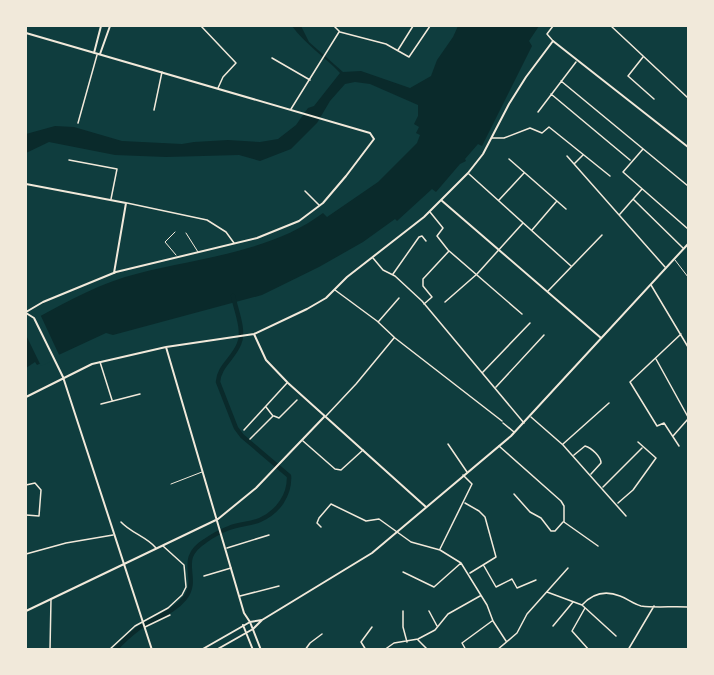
<svg xmlns="http://www.w3.org/2000/svg" width="714" height="675" font-family="Literata,serif">
<style>
.water{fill:#0a2a2b}
.pier{fill:#0f3d3e}
.lines{fill:none;stroke-linecap:round;stroke-linejoin:round}
.canal{stroke:#0a2a2b;stroke-width:4.5}
.service{stroke:#f1e9da;stroke-width:1}
.minor{stroke:#f1e9da;stroke-width:1.5}
.tertiary{stroke:#f1e9da;stroke-width:2}
.secondary{stroke:#f1e9da;stroke-width:2}
</style>
<rect width="100%" height="100%" fill="#0f3d3e"/>
<path class="water" d="M292 26H301L309 42 343 72 361 71 410 88 431 76 437 60 453 37 458 26H539L529 41 532 46 482 146 478 144 465 159 466 161 460 164 436 192 432 189 397 221 395 219 363 242 319 267 262 295 113 335 106 333 37 365 35 362 26 368V324C57 307 90 288 125 277 190 258 267 255 323 213L327 217 378 182 417 143 420 135 416 133 419 127 414 124 418 116V105L370 84 355 82 345 84 330 101 317 123 291 149 260 161 239 155 166 157 115 155 49 142 26 153V134L55 126 74 127 122 141 182 144 194 142 228 140 260 142 278 139 296 125 308 108 314 106 340 73C324 56 305 44 292 26Z"/>
<path class="pier" d="M40 314 60 357 41 366 26 335V321Z"/>
<g class="lines">
<path class="canal" d="M115 650C122 642 131 634 139 628 155 617 173 613 185 598 201 577 175 560 205 541 212 536 221 531 229 528 239 524 251 524 260 520 278 512 290 495 289 476L242 436 236 428 218 382C219 366 233 359 239 344 245 331 236 310 233 296"/>
<path class="service" d="M175 232 165 242 176 255
M186 233 198 252
M675 260 688 277
M171 484 202 472"/>
<path class="minor" d="M201 26 236 63 223 77 218 88
M334 26 340 32 386 44 409 57 430 26
M553 26 547 34 553 41
M611 26 688 98
M398 50 413 26
M643 57 628 76 654 99
M272 58 310 80
M561 81 688 186
M551 94 630 160
M291 109 339 32
M154 110 162 72
M538 112 576 62
M78 123 97 55
M492 138H504L530 128 542 133 549 127 610 176
M643 149 623 172 688 229
M567 156 665 267
M509 159 566 209
M69 160 117 169 111 199
M574 164 583 155
M469 174 571 266
M305 191 319 205
M499 200 524 173
M634 200 683 248
M127 203 207 220 226 232 234 243
M430 212 443 228 437 236 448 250 522 314
M620 214 642 189
M532 230 556 202
M373 258 383 270 395 276 422 301 524 423
M393 274 419 237 422 236 426 241
M651 285 688 347
M335 290 377 321 395 338 502 421
M548 291 602 235
M445 302 477 274 523 223
M424 304 432 297 423 286V279L449 251
M379 321 399 298
M656 359 688 417
M100 362 112 400
M483 372 530 323
M496 387 544 335
M101 404 140 394
M274 416 279 418 297 400
M326 416 356 384 394 338
M531 417 563 445 626 516
M503 423 514 432
M244 430 287 383
M673 436 688 419
M250 439 273 416 266 407
M303 441 335 469 341 470 363 450
M448 444 467 472
M563 444 609 403
M499 446 561 501 564 506V522L598 546
M679 446 664 423 657 426 630 382 681 334
M574 455 585 446C592 448 601 457 601 463L591 474
M26 485 35 483 41 490 39 516 26 515
M603 487 642 448
M514 494 530 512 541 518 551 531H555L563 522
M465 503 479 511 485 517 496 557 470 573
M618 503 633 490 656 458 638 442
M121 522C131 533 147 537 156 548
M321 527 317 523 319 518 331 504 366 521 379 519 411 542 440 550 461 563 487 605 493 621 506 641
M227 548 269 535
M440 549 472 484 463 475
M26 554 66 543 113 535
M484 566 496 587 512 579 517 588 536 580
M403 572 434 587 461 563
M204 576 231 568
M547 592 582 605 616 636
M240 596 279 586
M582 605C593 593 605 590 620 596 628 599 633 604 641 606 656 608 673 606 688 607
M585 608 572 631 589 650
M403 611V627L407 642
M429 611 437 626
M553 626 573 602
M145 627 170 615
M418 640 428 650
M50 650 51 599
M109 650 135 626 168 608 182 595 186 587 184 565 163 546
M305 650 310 643 322 634
M366 650 361 642 372 627
M384 650 394 643 418 639 435 630 448 614 480 596
M466 650 462 643 492 621
M497 650 517 633 527 614 568 568
M628 650 654 606"/>
<path class="tertiary" d="M26 33 370 133 374 139 346 176 323 203 299 221 257 238 116 272 43 302 26 312
M94 53 101 26
M100 54 110 26
M26 184 126 203 114 273
M441 200 601 338
M26 313 34 318 63 377 152 650
M254 334 266 360 288 383 426 507
M166 347 244 613 250 622
M26 397 92 364 166 347 254 334 307 309 326 298 347 277 424 217 468 173 483 154 509 104 526 77 553 41 688 147
M26 611 218 519 256 488 324 417"/>
<path class="secondary" d="M250 622 261 650
M243 625 253 650
M201 650 250 622 262 620
M216 650 253 629 262 620 372 553 511 436 688 244"/>
</g>
<rect width="714" height="675" fill="none" stroke="#f1e9da" stroke-width="54"/>
</svg>
